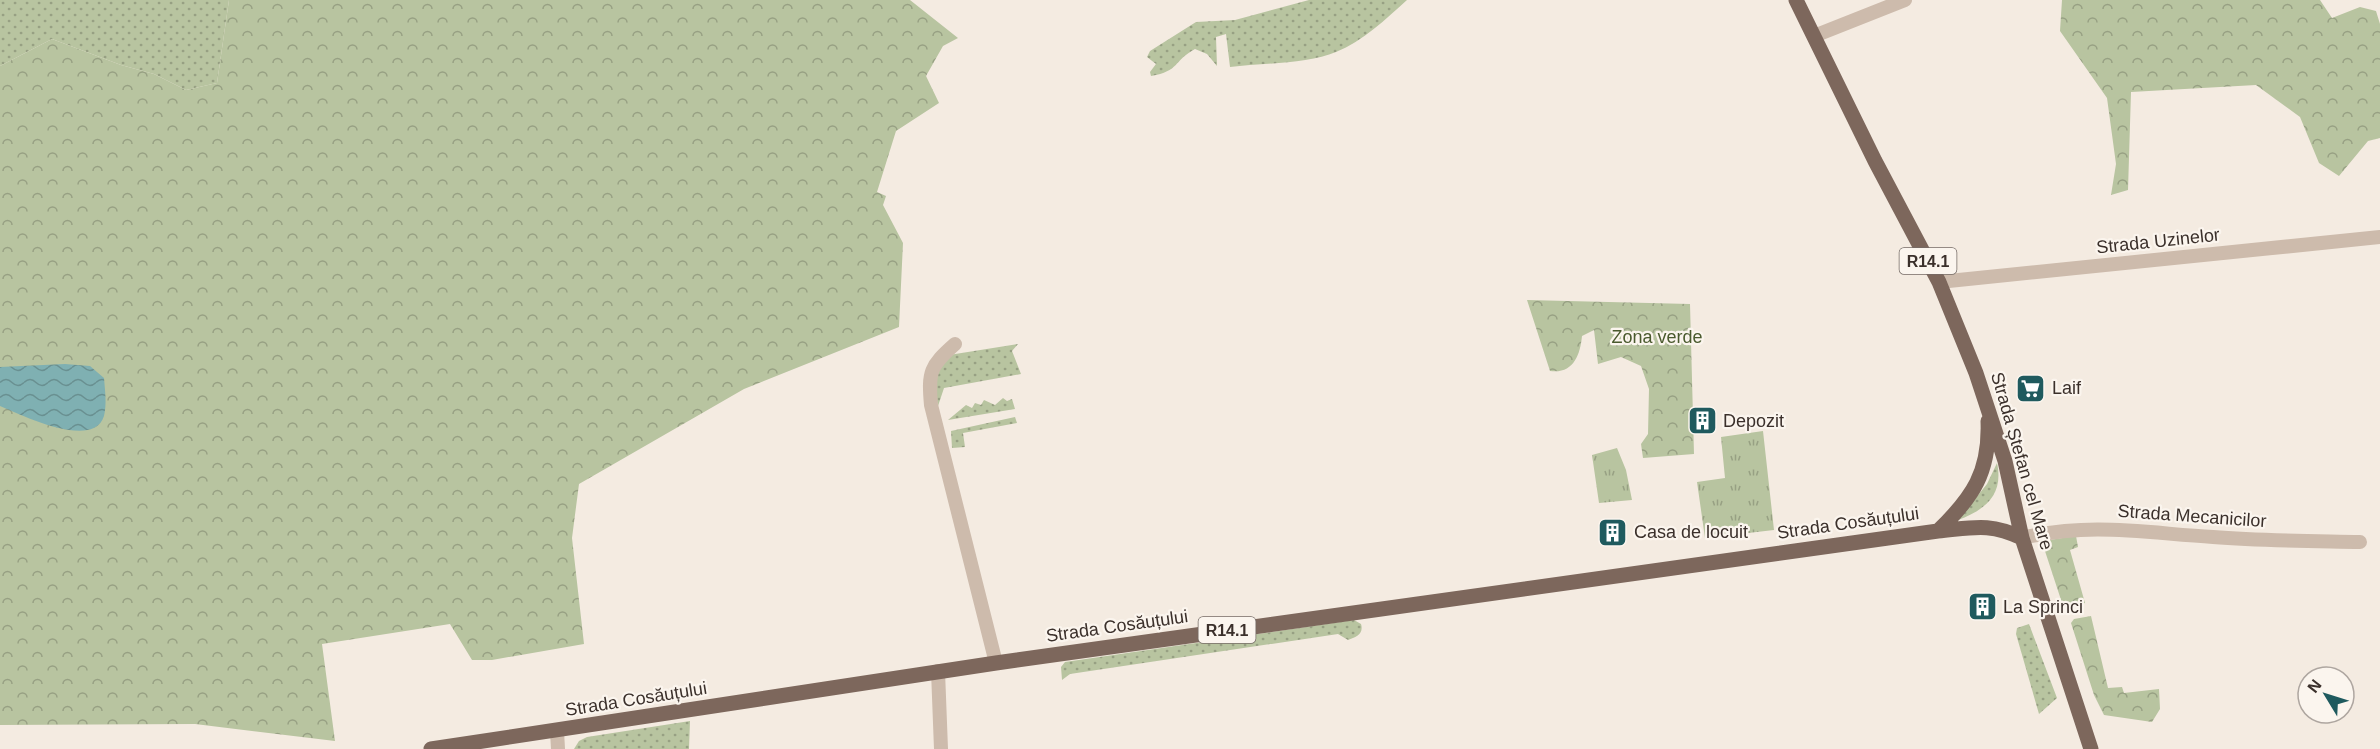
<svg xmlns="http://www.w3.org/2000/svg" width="2380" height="749" font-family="Helvetica,sans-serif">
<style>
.grass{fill:url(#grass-dots)}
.forest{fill:url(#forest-crowns)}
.park{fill:url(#park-tufts)}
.water{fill:url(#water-waves)}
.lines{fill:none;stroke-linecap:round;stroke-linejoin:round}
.minor{stroke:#cdbbac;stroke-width:14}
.major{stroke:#7d675c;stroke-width:15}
.labels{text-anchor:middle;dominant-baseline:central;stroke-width:4.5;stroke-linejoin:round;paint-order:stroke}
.shield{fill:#fbf5ee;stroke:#756b66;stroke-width:1.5}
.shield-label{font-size:16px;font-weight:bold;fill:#3b302b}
.street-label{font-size:18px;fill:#3b302b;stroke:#fbf5ee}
.park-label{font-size:18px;fill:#4a5a2e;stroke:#fbf5ee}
.poi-label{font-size:18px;fill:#3b302b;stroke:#fbf5ee;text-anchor:start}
</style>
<defs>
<pattern id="grass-dots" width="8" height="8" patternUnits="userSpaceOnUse" patternTransform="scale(1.5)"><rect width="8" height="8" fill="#b8c4a0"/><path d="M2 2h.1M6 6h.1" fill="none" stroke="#97a083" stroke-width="1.8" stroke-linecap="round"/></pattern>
<pattern id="forest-crowns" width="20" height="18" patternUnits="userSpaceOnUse" patternTransform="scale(1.5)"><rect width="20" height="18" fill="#b8c4a0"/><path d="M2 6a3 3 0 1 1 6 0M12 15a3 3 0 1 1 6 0" fill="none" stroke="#97a083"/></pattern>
<pattern id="park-tufts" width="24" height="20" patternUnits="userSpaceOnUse" patternTransform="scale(1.5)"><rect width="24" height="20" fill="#b8c4a0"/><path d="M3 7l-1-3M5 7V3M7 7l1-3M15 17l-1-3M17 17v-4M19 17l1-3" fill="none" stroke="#97a083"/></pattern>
<pattern id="water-waves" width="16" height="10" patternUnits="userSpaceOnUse" patternTransform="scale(1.5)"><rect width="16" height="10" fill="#7fb0b2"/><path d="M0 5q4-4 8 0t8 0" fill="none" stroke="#699091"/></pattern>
</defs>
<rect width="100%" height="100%" fill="#f4ebe1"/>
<path class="grass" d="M0 0H229L217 83 186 90 154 74 121 65 52 39 0 66Z
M1309 0H1407C1386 19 1363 41 1336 52 1308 64 1261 63 1230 67L1226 34 1216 37 1217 66 1207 54 1195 49C1173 61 1180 71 1151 76L1150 72 1156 64 1147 57 1150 51 1196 22 1235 20Z
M1018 344 1012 351 1021 374 944 388 938 406 933 380 949 355Z
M1003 398 1007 401 1012 399 1015 409 948 420 966 405 972 408 975 403 981 405 984 400 995 405Z
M1015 417 1017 423 963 433 965 447 952 448 951 431Z
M1997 463C2004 495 1985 510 1958 520L1987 484Z
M1354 620 1361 624C1364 634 1356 637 1348 640L1338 634 1070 674 1062 680 1061 667 1065 662Z
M2029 624 2057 698 2039 714 2016 634 2017 628Z
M690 721 689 749H574L579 741 587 737Z"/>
<path class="forest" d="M229 0H910L958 38 943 46 926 76 939 103 896 131 877 192 886 196 883 205 903 243 899 327 744 389 579 484 572 538 584 644 492 660H472L450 624 322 644 335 741 195 724 0 725V66L52 39 121 65 154 74 186 90 217 83Z
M2062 0H2320L2332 18 2360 7 2376 11 2380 24V138L2368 141 2339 176 2319 163 2300 117 2256 85 2131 92 2128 190 2111 195 2116 164 2107 98 2060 31Z
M1527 300 1690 304 1694 454 1643 458 1641 444 1648 434 1649 389 1641 366 1621 357 1598 364 1594 330 1582 336C1580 356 1573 374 1550 371Z
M2076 536 2078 547 2070 550 2085 603 2064 609 2043 545 2049 540Z
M2091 616 2108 688 2122 687 2124 693 2159 689 2160 709 2152 722 2104 715 2094 695 2071 623 2074 619Z"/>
<path class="park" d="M1763 431 1774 530 1705 538 1697 482 1725 478 1721 437Z
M1617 448 1626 470 1632 500 1599 503 1592 455Z"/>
<path class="water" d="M65 364 90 366 104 378C105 391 107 404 104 416 93 451 20 414 0 406V367Z"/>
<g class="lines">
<path class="minor" d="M1814 36 1905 0
M1939 282 2380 237
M955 344C930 366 928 372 931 405L996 663
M2022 538C2092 522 2145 533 2213 537 2262 541 2311 541 2360 542
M938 671 941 749
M557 731 558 749"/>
<path class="major" d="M1796 0 1875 161 1939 282 1976 373 2005 461 2022 538 2091 749
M1938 531C1973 497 1990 472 1988 421
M431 749 996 663 1938 531C1972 528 1989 522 2022 538"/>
</g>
<defs>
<symbol id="supermarket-square" viewBox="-11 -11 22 22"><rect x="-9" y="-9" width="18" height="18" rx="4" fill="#1f5a5e" stroke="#fbf5ee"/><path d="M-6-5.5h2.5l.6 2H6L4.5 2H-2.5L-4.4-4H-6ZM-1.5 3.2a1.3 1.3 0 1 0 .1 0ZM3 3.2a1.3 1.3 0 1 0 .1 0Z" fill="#fff"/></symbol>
<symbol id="building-square" viewBox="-11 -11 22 22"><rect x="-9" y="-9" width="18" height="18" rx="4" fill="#1f5a5e" stroke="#fbf5ee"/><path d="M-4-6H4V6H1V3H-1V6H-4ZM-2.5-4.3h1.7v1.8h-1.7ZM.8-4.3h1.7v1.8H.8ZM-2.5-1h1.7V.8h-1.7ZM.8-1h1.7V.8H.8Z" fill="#fff"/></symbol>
</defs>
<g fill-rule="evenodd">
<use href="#supermarket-square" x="2014" y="372" width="33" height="33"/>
<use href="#building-square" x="1686" y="404" width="33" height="33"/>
<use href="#building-square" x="1596" y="516" width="33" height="33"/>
<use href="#building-square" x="1966" y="590" width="33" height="33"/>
</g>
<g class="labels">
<g class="shield">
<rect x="1899.5" y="248" width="57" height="26" rx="4.5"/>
<rect x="1198.5" y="617" width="57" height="26" rx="4.5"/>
</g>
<g class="shield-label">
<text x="1928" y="261">R14.1</text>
<text x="1227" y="630">R14.1</text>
</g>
<g class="street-label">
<text transform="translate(2158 241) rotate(-6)">Strada Uzinelor</text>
<text transform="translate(2022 461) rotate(74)">Strada Ștefan cel Mare</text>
<text transform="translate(2192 516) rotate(4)">Strada Mecanicilor</text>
<text transform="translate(1848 523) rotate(-8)">Strada Cosăuțului</text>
<text transform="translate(1117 626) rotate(-8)">Strada Cosăuțului</text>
<text transform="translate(636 699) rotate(-9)">Strada Cosăuțului</text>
</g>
<g class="park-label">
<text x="1657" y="337">Zona verde</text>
</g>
<g class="poi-label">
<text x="2052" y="388">Laif</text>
<text x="1723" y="421">Depozit</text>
<text x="1634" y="532">Casa de locuit</text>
<text x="2003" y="607">La Sprinci</text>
</g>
</g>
<g transform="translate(2326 695) rotate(308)"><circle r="28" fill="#fbf5ee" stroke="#aea6a0" stroke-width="1.5"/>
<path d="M0-4.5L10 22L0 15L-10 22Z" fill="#1f5a5e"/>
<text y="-9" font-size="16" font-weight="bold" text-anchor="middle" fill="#3b302b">N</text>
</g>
</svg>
